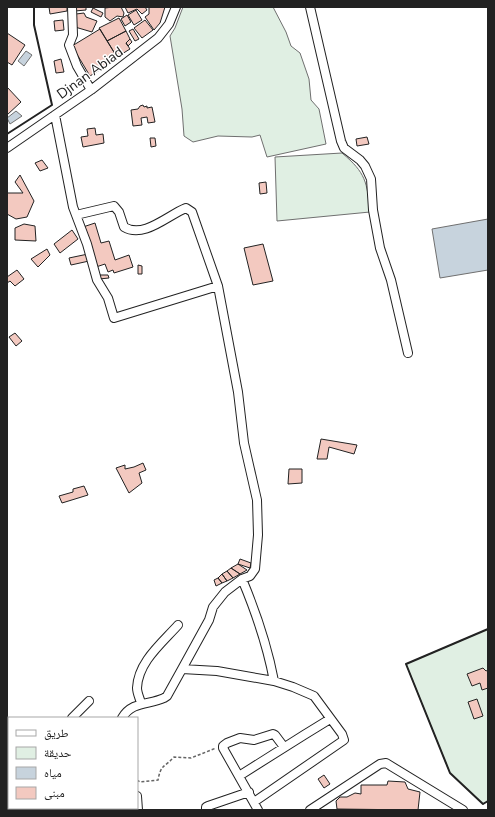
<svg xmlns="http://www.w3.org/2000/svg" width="495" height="817" font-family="'Nunito Sans','Noto Naskh Arabic',sans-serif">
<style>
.green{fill:#e0efe3;stroke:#6f6f6f}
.water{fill:#c7d3dd;stroke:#6f6f6f}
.building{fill:#f3c9c0;stroke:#222}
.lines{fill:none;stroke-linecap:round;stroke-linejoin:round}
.minor-casing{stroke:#222;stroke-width:10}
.path{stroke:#646464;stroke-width:1.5;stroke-dasharray:3 2;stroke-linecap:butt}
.minor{stroke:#fff;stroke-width:8}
.wall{stroke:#222;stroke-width:2}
.labels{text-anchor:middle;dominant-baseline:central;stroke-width:3;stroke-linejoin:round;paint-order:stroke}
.street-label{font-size:14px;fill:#222;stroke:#fff}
</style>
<rect width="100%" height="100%" fill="#fff"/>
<path class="green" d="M183 7H273L286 32 291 46 300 53 309 79 311 100 319 109 326 144 267 157 260 135 252 137 218 136 193 142 184 136 182 109 170 36 175 28Z
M342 153C366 173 367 182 370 212L277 221 275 157Z
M488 629V801L483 804 450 773 406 664Z
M7 774 9 777V808H27L28 810H7Z"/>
<path class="water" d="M26 51 32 55 24 66 18 61Z
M16 111 22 116 10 124 7 118Z
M488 219V270L440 278 432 229Z"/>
<path class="building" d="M49 7H67V11L50 14Z
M75 7H86V10L75 11Z
M113 7H121L124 13 123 17 117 16 110 21 105 17V8Z
M125 7H145L147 10 142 14 137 9 128 13Z
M149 7H165L160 23 154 30 145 17 149 14Z
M93 8 103 13 101 17 91 12Z
M136 10 142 20 134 25 128 15Z
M84 13 86 17 97 21 92 32 75 27 76 14Z
M127 15 131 22 125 26 121 19Z
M119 18 126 31 107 41 99 28Z
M63 20 64 30 55 31 54 21Z
M145 20 153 30 142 38 134 28Z
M100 29 117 57 106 66 90 76 72 46Z
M133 29 139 39 135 41 129 31Z
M126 31 130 39 126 43 130 49 117 57 107 41Z
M7 33 25 45 12 65 7 62Z
M130 39 132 42 128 46 126 43Z
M61 59 64 72 56 73 54 61Z
M7 87 21 102 7 115Z
M143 105 144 107 147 106V108L152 107 155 122 148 123 147 117 141 118 142 125 133 126 131 110 138 109 140 106Z
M95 128 96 135 103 134 104 143 83 147 81 137 88 136 87 129Z
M367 137 369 144 357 146 356 139Z
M150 138H155L156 146 151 147Z
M42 160 48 168 40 171 35 163Z
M20 175 34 201 27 217 16 219 7 214V193H23L15 182Z
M266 182 267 193 260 194 259 183Z
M95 223 101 243 109 241 115 260 129 255 133 267 114 273 113 270 108 272 105 264 96 267 83 227Z
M24 224 35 226 36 241 15 240V228Z
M72 230 78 239 60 253 54 244Z
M263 244 273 281 253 285 244 248Z
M47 249 50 255 38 267 31 259Z
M88 254 89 261 71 265 69 258Z
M138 265 142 266V274H138Z
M17 270 24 279 15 286 10 281 7 283V277Z
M99 275H108L109 278 99 279Z
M15 333 22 341 16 346 9 337Z
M321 439 357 445 354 454 329 447 327 459H317Z
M143 463 146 470 139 473 142 483 129 493 116 468 125 465V469L134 467Z
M289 469H302V483L288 484Z
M84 486 88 495 62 503 59 496 73 492V489Z
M240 559 251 563 250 568 238 564Z
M238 564 247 570 240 574 231 568Z
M231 568 240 574 233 578 227 571Z
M227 571 233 578 227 581 222 574Z
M222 574 227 581 222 583 218 578Z
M218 578 222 583 216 586 214 580Z
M483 668 486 671 488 670V688L482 690 480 683 472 686 467 674Z
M477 699 483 716 474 719 468 702Z
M324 775 330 784 324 788 318 779Z
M388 781 405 782 408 789 420 792 418 810 337 809 336 801 340 797H347L355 793 361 794V785H387Z"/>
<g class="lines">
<defs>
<path id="minor" d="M72 7 73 35 69 45 77 66 91 90
M310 7 341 141 344 148 360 160 365 166 371 179 373 210 380 248 391 280 408 353
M55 115 73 207 87 244 97 280 108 298 114 318 218 286
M7 148 91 90 158 38 169 24 176 7
M76 215 114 206 119 212 124 227C144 239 168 215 186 208L192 212 218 286 238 392 244 443 257 500 258 535 255 569 250 576 242 579
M182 669 209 620 213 607 225 592 242 579C255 610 268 649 274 681
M141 703C140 699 137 693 137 688 138 662 162 643 178 625
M72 718 89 701
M122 718C132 701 149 705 164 698L167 696 182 669 217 671 274 681 293 687 314 696 342 734 344 740 254 802
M239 776 304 735 330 719
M137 796 138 810
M99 808 100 810
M206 810V807L208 806 249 792
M258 810 223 748V746L227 743 240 738 254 740 273 734 275 735 284 747
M310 810 380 764 386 763 463 810"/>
</defs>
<use href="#minor" class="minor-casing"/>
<path class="path" d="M137 780 140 782 158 780C161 764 164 768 174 757L191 758 216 748"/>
<use href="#minor" class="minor"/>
<path class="wall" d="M7 134 52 105 34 25V7
M488 629 406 664 450 773 483 804 488 801
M7 774 9 777
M27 808 28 810"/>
</g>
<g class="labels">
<g class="street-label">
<text transform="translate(90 73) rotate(-36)">Djnan Abiad</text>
</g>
</g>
<rect width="495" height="817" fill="none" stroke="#222222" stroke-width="16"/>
<rect x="8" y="717" width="130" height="92" fill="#ffffff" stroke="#a7a7a7"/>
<rect x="16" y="730" width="20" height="6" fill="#ffffff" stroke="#a7a7a7"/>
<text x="44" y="737" font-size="12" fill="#222222">طريق</text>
<rect x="16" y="747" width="20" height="12" fill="#e0efe3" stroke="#a7a7a7"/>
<text x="44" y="757" font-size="12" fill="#222222">حديقة</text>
<rect x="16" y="767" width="20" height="12" fill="#c7d3dd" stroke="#a7a7a7"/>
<text x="44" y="777" font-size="12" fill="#222222">مياه</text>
<rect x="16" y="787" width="20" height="12" fill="#f3c9c0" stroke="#a7a7a7"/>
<text x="44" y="797" font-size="12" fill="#222222">مبنى</text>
</svg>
